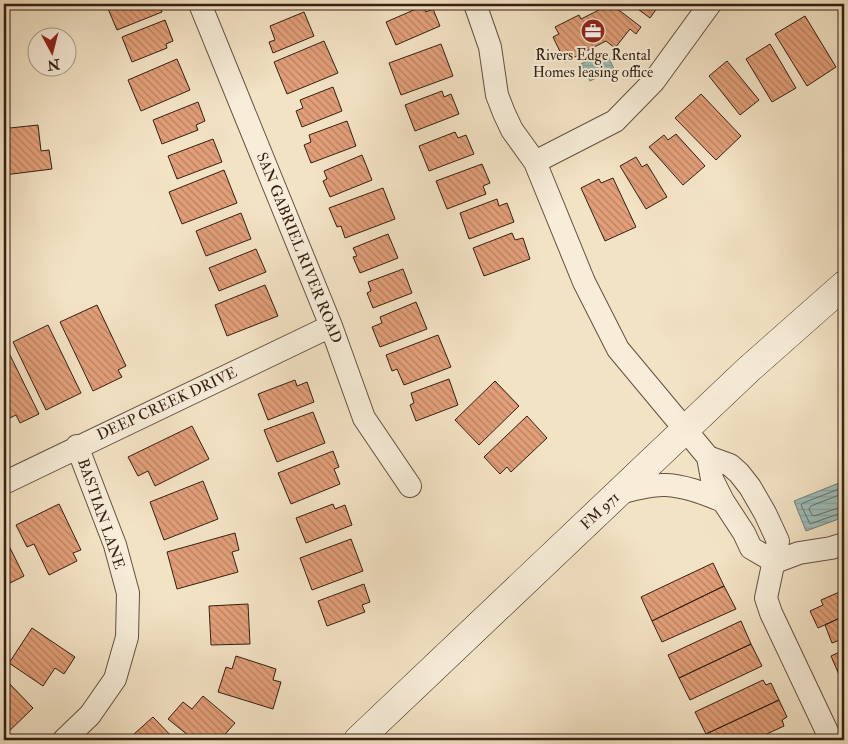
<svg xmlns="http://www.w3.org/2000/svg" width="848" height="744" font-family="'IM FELL Double Pica',serif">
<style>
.water{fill:url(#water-rules);stroke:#737e77}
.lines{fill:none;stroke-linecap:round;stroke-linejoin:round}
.shore{stroke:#686e66;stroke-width:1}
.building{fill:url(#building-back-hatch);stroke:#351f13}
.street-casing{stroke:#645040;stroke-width:24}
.secondary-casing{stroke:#351f13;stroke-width:29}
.street{stroke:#f7edd9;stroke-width:22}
.secondary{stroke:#f7edd9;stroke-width:28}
.labels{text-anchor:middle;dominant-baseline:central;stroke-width:4;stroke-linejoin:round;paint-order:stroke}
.poi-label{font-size:15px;fill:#351f13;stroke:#f7edd9}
.street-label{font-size:15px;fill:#351f13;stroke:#f7edd9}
</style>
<defs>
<pattern id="water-rules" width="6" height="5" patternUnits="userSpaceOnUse" patternTransform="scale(1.25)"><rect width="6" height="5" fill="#9cbdb9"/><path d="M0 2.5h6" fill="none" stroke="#87a29e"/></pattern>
<pattern id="building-back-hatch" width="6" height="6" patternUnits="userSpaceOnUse" patternTransform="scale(1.25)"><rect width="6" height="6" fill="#e29f79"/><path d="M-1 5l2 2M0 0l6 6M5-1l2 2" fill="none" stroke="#b88162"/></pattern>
</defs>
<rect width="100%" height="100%" fill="#f3e3c5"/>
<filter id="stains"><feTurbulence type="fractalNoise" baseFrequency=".004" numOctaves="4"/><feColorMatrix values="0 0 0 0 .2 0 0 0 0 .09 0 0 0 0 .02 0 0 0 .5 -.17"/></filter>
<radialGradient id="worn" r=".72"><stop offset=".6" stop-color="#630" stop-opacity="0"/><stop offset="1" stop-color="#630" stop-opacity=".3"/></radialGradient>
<path class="water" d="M606 52 614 69 590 81 581 64Z
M844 481V517L806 531 794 501Z"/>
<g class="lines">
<path class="shore" d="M844 487 803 503 801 505 810 524 844 512
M844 493 811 506 809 509 812 515 814 516 844 506"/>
</g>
<path class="building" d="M106 4H159L162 12 117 30Z
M611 4 641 27 636 34 630 29 615 48 606 41 565 62 553 37 559 34 555 27 579 15 581 19Z
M631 4H660L650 18Z
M423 6 426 12 433 9 440 26 396 45 386 22Z
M304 12 314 36 273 53 269 42 275 40 270 26Z
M805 16 836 67 807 86 775 34Z
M165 20 173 41 166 44 167 48 132 62 122 37Z
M324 41 338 73 287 94 274 62Z
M441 44 453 76 401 95 389 63Z
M770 44 796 88 772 102 746 59Z
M177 59 190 90 141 111 128 80Z
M727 61 759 100 740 115 709 76Z
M333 87 342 111 302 127 296 111 303 108 300 100Z
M442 91 444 97 451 94 459 114 415 131 405 105Z
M701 94 741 136 716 160 675 118Z
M198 102 205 121 196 125 198 130 162 144 153 120Z
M347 121 356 146 311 163 304 145 311 142 309 135Z
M9 124 10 128 38 125 41 151 49 150 52 169 4 175V125Z
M455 132 458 138 466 135 474 154 429 171 419 146Z
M676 134 705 166 683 185 649 147 664 135 668 140Z
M213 139 222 162 177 179 168 156Z
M362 155 372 180 330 197 323 181 327 179 324 171Z
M636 157 642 167 647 164 667 197 646 209 620 166Z
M482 164 490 183 483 186 486 194 447 209 436 181Z
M224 170 237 203 182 224 169 192Z
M613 178 636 227 605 241 581 188 599 179 601 183Z
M383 188 395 219 345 238 341 226 337 227 329 208Z
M497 199 499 206 507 203 514 222 469 239 460 213Z
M241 213 251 239 206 256 196 231Z
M512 233 515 240 523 238 530 259 484 276 473 248Z
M388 234 398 258 360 273 353 257 357 256 353 248Z
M256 249 266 272 219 291 209 268Z
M403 269 412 293 373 308 367 293 371 291 368 282Z
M265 285 278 316 227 336 215 305Z
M416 302 427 329 380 347 372 327 382 323 380 317Z
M97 305 126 366 118 370 122 377 93 391 60 322Z
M48 325 81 393 46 410 13 342Z
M438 335 451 367 404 385 397 369 392 371 386 355Z
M7 349 39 414 20 423 16 415 4 421V351Z
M449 379 458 405 416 421 410 405 414 403 411 393Z
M295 380 297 386 307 382 314 402 268 420 258 394Z
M495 381 519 406 479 445 455 420Z
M313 412 325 443 277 462 264 430Z
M527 416 547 438 511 472 507 467 500 474 484 457Z
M192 426 209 459 155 486 148 471 138 476 128 457Z
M333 451 339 467 334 469 340 484 291 504 278 473Z
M203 481 218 519 164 540 150 502Z
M59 504 81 550 73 553 77 561 49 575 34 544 27 547 16 525Z
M333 504 335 509 345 505 352 525 306 543 296 518Z
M235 533 239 550 232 552 238 572 177 589 167 552Z
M4 536 24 576 4 586Z
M351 539 363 571 312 590 300 558Z
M713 563 724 586 652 621 641 597Z
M364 584 370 602 362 605 365 612 327 626 318 601Z
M724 586 736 609 662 642 652 621Z
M844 590V616L818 628 810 611 823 605 821 600Z
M248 604 250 644 211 645 209 606Z
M844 616V644H842L840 640 832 643 825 625Z
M741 621 751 644 679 678 668 655Z
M32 628 75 657 64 674 55 668 43 686 9 663Z
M751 644 762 666 690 700 679 678Z
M844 650V667L837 670 831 656Z
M236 656 276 669 273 680 281 682 273 709 218 692 226 667 232 669Z
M844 667V687L837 670Z
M4 678 33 708 4 736Z
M763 680 766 685 771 683 779 700 706 734 695 712Z
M203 696 235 723 220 740H194L168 719 183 702 192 709Z
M779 700 787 717 782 720 784 726 754 740H709L706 734Z
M153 717 175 740H131L136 736 134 734Z"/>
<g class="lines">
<defs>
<path id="street" d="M200 4 331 326 364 418 410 486
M475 4 490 47 497 95 504 113 512 130 535 162 584 282 618 349 708 457 712 479 723 501 744 533 751 548 775 562
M535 162 615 121 654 81 710 4
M708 457 730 465 739 473 750 487 765 513 778 541 766 598 771 613 831 740
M4 483 331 326
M619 493C634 489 651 484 666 485 686 486 705 494 723 501
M775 562 799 553 831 548 844 544
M64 740 90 715 115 679 127 637 128 593 115 545 77 446"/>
<path id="secondary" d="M358 740 749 369 844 285"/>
</defs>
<use href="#street" class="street-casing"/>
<use href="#secondary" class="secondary-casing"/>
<use href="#street" class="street"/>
<use href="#secondary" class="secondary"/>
</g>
<defs>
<symbol id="office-disc" viewBox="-11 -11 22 22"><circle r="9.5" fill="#8f2418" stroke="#f7edd9"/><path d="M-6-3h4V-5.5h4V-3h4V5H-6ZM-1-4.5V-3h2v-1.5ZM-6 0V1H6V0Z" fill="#fff"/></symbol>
</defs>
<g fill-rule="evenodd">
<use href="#office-disc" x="579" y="17" width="28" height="28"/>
</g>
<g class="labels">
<g class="poi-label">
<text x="593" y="55">Rivers Edge Rental<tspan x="593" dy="17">Homes leasing office</tspan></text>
</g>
<g class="street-label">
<text transform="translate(299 248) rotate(68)">SAN GABRIEL RIVER ROAD</text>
<text transform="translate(167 404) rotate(-25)">DEEP CREEK DRIVE</text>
<text transform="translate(600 511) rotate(-43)">FM 971</text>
<text transform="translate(101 514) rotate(71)">BASTIAN LANE</text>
</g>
</g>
<rect width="848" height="744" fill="none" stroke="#f3e3c5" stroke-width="20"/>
<rect x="5" y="5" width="838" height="734" fill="none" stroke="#351f13" stroke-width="2.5"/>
<rect x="10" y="10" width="828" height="724" fill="none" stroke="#351f13"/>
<g transform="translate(52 52) rotate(173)"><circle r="24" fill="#f7edd9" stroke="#a99b8a"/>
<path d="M0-4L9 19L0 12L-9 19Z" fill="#8f2418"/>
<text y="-8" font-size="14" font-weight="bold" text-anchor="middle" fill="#351f13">N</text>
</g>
<rect width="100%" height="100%" filter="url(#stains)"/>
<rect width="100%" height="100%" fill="url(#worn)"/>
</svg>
